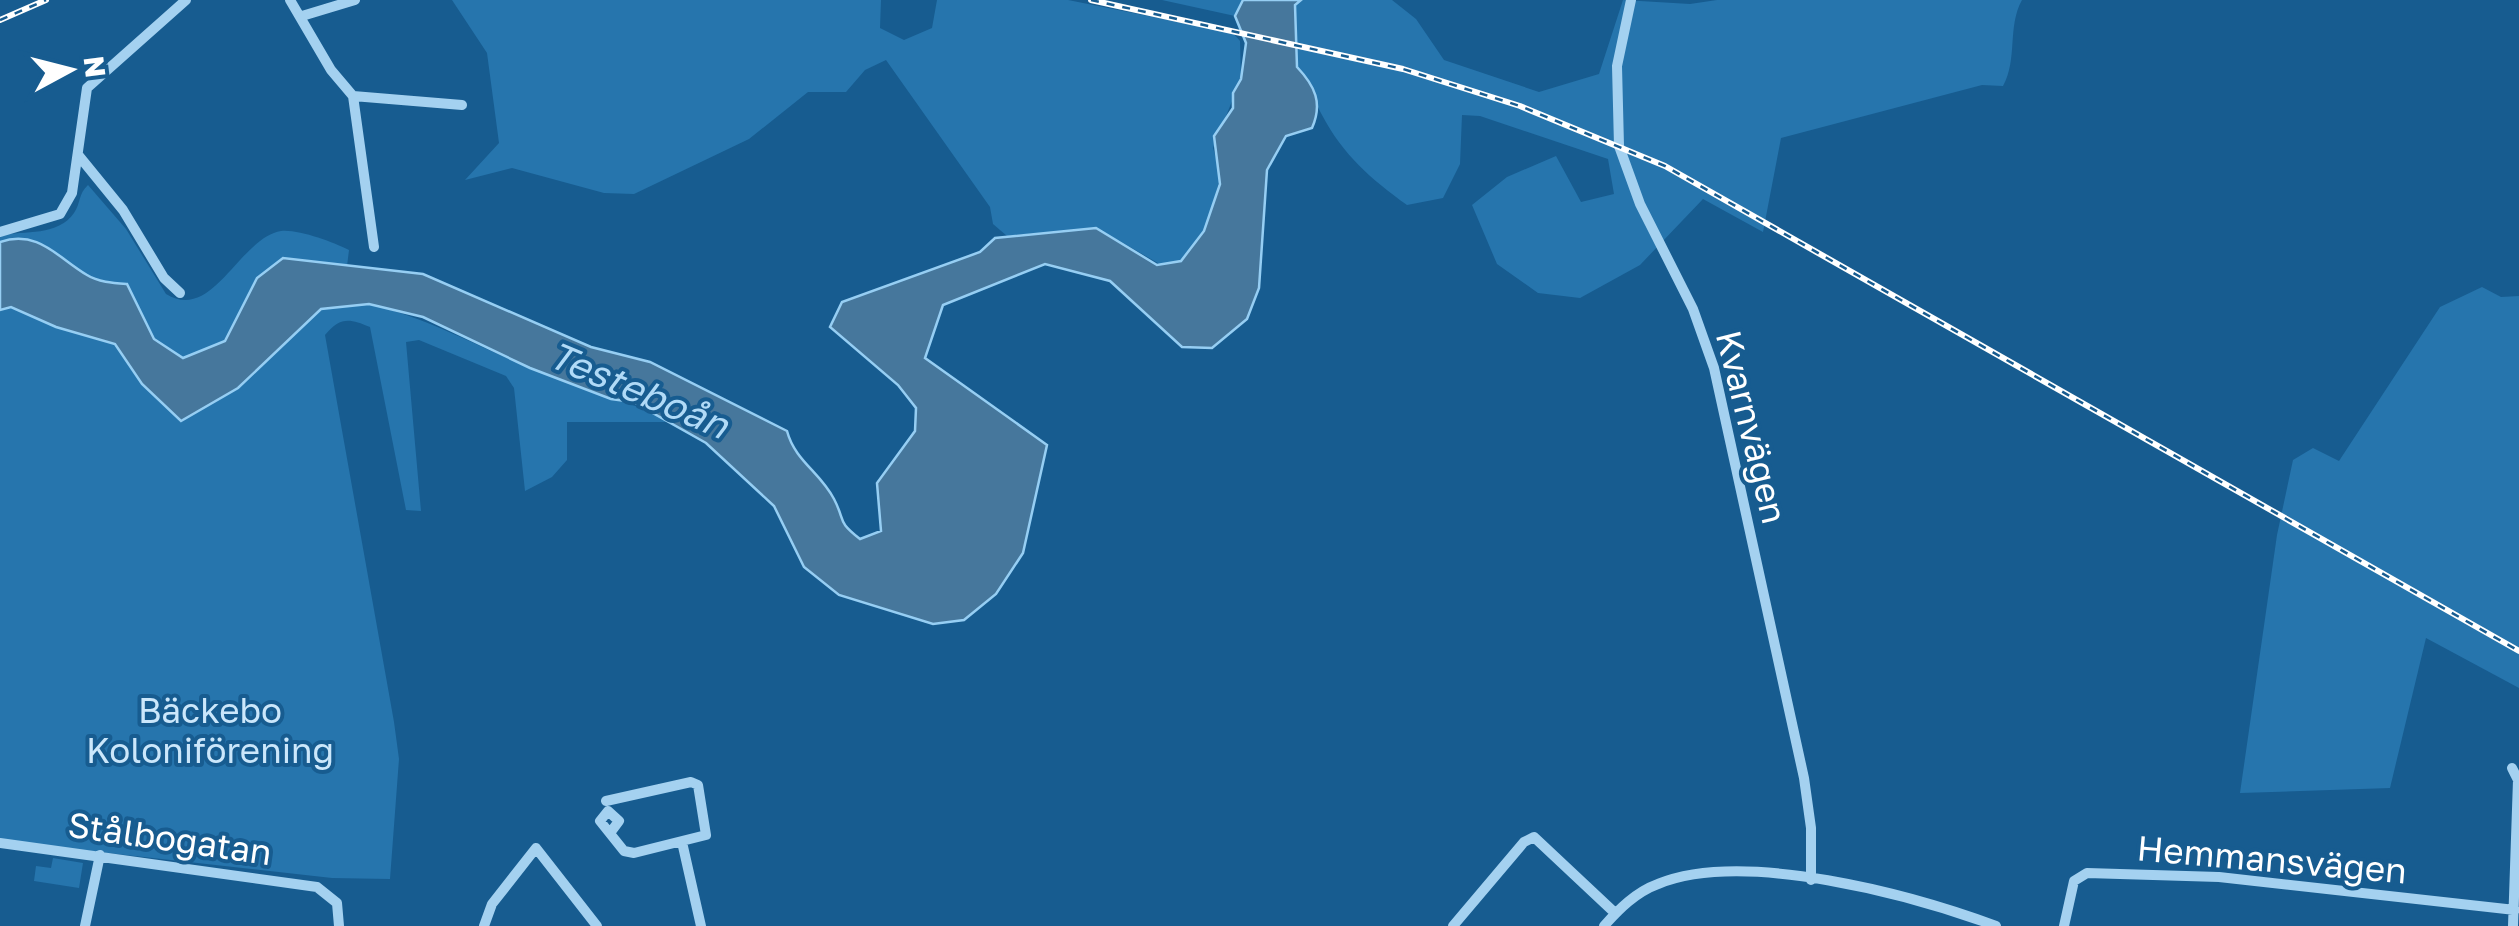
<svg xmlns="http://www.w3.org/2000/svg" width="2519" height="926" font-family="'Golos Text',sans-serif">
<style>
.green{fill:#2675ad}
.water{fill:#46779c;stroke:#96cef3;stroke-width:2.5}
.lines{fill:none;stroke-linecap:round;stroke-linejoin:round}
.street{stroke:#a4d1f0;stroke-width:10}
.rail-casing{stroke:#fff;stroke-width:6}
.rail{stroke:#175c90;stroke-width:2.5;stroke-dasharray:8;stroke-linecap:butt}
.labels{text-anchor:middle;dominant-baseline:central;stroke-width:8;stroke-linejoin:round;paint-order:stroke}
.street-label{font-size:35px;fill:#fff;stroke:#175c90}
.park-label{font-size:35px;fill:#cbe7fb;stroke:#175c90}
.water-label{font-size:38px;font-style:italic;fill:#b0daf7;stroke:#175c90}
</style>
<rect width="100%" height="100%" fill="#175c90"/>
<path class="green" d="M452 0H881L880 28 904 40 932 28 937 0H1068L1233 33 1240 41 1241 79 1213 148 1221 175 1211 210 1204 231 1181 261 1163 266 1118 240 1037 233 1007 236 993 224 990 207 886 60 865 70 846 92H808L749 139 634 194 604 193 512 168 465 180 499 143 487 53Z
M1162 0H1243L1235 16Z
M1301 0H1392L1416 19 1444 60 1539 92 1599 74 1623 0 1690 4 1717 0H2022C2007 27 2018 59 2003 86L1982 85 1781 138 1763 232 1703 199 1640 265 1580 298 1538 293 1497 264 1472 205 1507 177 1556 156 1581 202 1614 194 1608 159 1480 116 1462 115 1460 164 1443 198 1407 205C1371 179 1343 155 1322 115 1311 95 1315 86 1297 67L1294 5Z
M88 185 126 229 166 294C213 323 239 238 281 231 298 229 333 242 349 250L347 266 283 258 257 279 225 341 183 358 154 339 127 284C113 283 99 282 87 275 59 259 36 231 0 242V235C25 231 58 236 74 213 81 203 78 194 88 185Z
M2482 287 2501 297 2519 296V688L2426 638 2390 788 2240 793 2277 535 2293 460 2313 448 2339 461 2440 307Z
M369 304C433 320 473 345 533 369 578 388 626 398 669 422H567V460L552 477 525 491 514 388 506 376 419 340 406 342 421 511 406 510 370 327C349 318 340 317 325 335L394 722 399 759 390 879 332 878 0 841V310L11 307 56 327 115 344 142 384 238 388 321 309Z
M53 858 83 863 79 888 34 881 36 866 51 868Z"/>
<path class="water" d="M1243 0H1301L1295 5 1297 67C1315 86 1323 103 1312 128L1286 136 1267 170 1259 288 1247 319 1212 348 1182 347 1110 281 1045 264 943 305 925 358 1047 445 1023 553 996 594 964 620 933 624 839 595 804 567 774 506 706 443 633 402 611 399 530 368 423 317 369 304 321 309 238 388 181 421 142 384 115 344 56 327 11 307 0 310V242C38 229 58 258 87 275 98 282 113 283 127 284L154 339 183 358 225 341 257 278 283 258 423 274 591 347 650 362 787 431C795 461 820 472 834 499 846 522 836 520 860 539L881 531 877 483 915 431 916 408 898 385 830 327 842 302 980 252 995 238 1096 228 1157 265 1181 261 1204 231 1220 184 1214 136 1233 108V93L1241 79 1246 43 1235 16Z"/>
<g class="lines">
<path class="street" d="M290 0 331 70 353 96 374 247
M1631 0 1617 66 1619 146 1640 204 1693 309 1714 368 1804 778 1811 828V880
M302 16 355 0
M353 96 462 105
M79 156 123 210 164 278 180 293
M0 232 60 214 72 193 87 88 186 0
M2512 768 2518 780 2513 926
M606 801 691 782 698 785 706 835 634 853 624 851 600 821 608 811 619 821 610 833
M682 842 701 926
M0 843 317 887 337 903 339 926
M85 926 100 855
M484 926 492 904 536 848 597 926
M1453 926 1524 842 1534 837 1615 913
M1604 926C1619 909 1636 892 1658 884 1744 849 1912 895 1996 926
M2064 926 2074 881 2087 873 2219 877 2515 910"/>
<defs>
<path id="rail" d="M1091 0 1403 69 1520 106 1665 166 2519 651
M0 20 46 0"/>
</defs>
<use href="#rail" class="rail-casing"/>
<use href="#rail" class="rail"/>
</g>
<g class="labels">
<g class="street-label">
<text transform="translate(1752 427) rotate(76)">Kvarnvägen</text>
<text transform="translate(170 838) rotate(8)">Stålbogatan</text>
<text transform="translate(2272 859) rotate(5)">Hemmansvägen</text>
</g>
<g class="park-label">
<text x="210" y="710">Bäckebo<tspan x="210" dy="40">Koloniförening</tspan></text>
</g>
<g class="water-label">
<text transform="translate(639 389) rotate(23)">Testeboån</text>
</g>
</g>
<g transform="translate(70 70) rotate(83)" stroke="#175c90" stroke-width="8" paint-order="stroke">
<path d="M0-8L18 38L0 25L-18 38Z" fill="#ffffff"/>
<text y="-15" font-size="28" font-weight="bold" text-anchor="middle" fill="#ffffff">N</text>
</g>
</svg>
